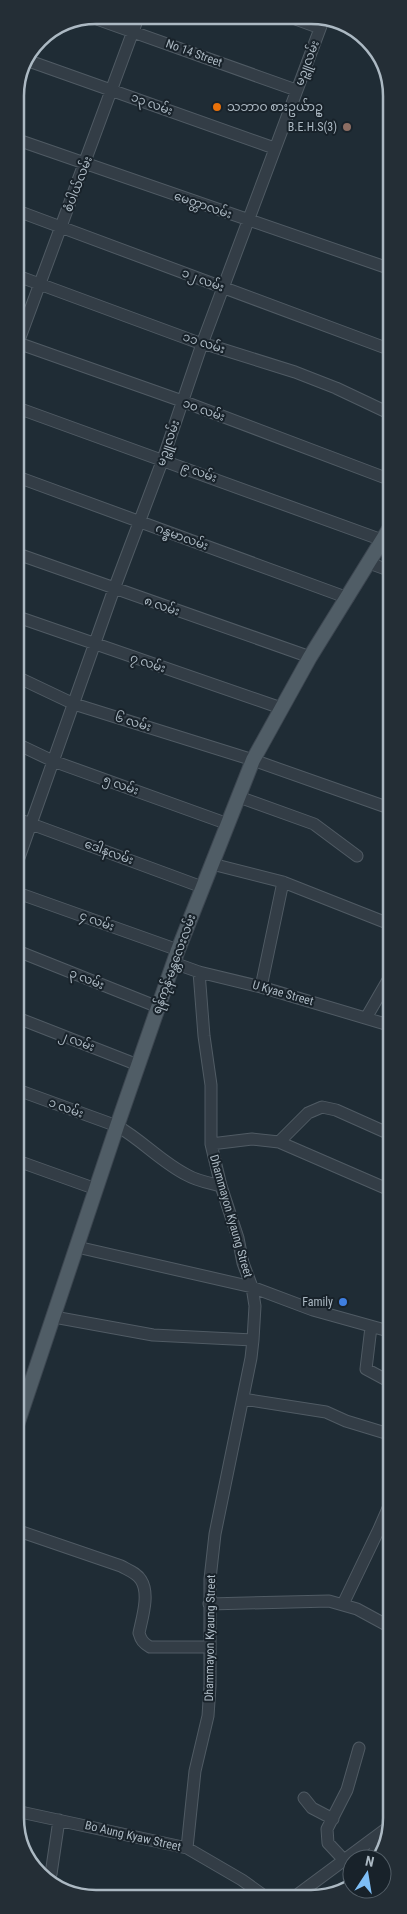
<svg xmlns="http://www.w3.org/2000/svg" width="407" height="1914" font-family="'Roboto Condensed','Noto Sans Myanmar',sans-serif">
<style>
.lines{fill:none;stroke-linecap:round;stroke-linejoin:round}
.minor-casing{stroke:#505b64;stroke-width:13}
.major-casing{stroke:#3c4650;stroke-width:16}
.minor{stroke:#333d46;stroke-width:11}
.major{stroke:#505d66;stroke-width:14}
.food-dot{fill:#e8710a;stroke:#18222a;stroke-width:2}
.education-dot{fill:#8d6e63;stroke:#18222a;stroke-width:2}
.shop-dot{fill:#3f7fe0;stroke:#18222a;stroke-width:2}
.labels{text-anchor:middle;dominant-baseline:central;stroke-width:4;stroke-linejoin:round;paint-order:stroke}
.street-label{font-size:12px;fill:#acb9c3;stroke:#18222a}
.poi-label{font-size:12px;fill:#acb9c3;stroke:#18222a;text-anchor:end}
.rim{fill:none;stroke:#acb9c3;stroke-width:2.5}
</style>
<rect width="100%" height="100%" fill="#1f2c35"/>
<g class="lines">
<defs>
<path id="minor" d="M91 17 296 90
M290 17 320 28
M29 61 274 148
M15 139 391 269
M15 210 391 350
M15 275 202 344 212 346 295 372 336 388 391 414
M15 342 182 401 391 480
M15 351 139 15
M15 407 382 540
M15 476 348 598
M15 553 310 657
M369 563 391 571
M15 616 281 708
M15 676 74 704 253 760 392 809
M15 743 53 761 228 824
M239 797 314 824 357 856
M15 818 202 887
M212 864 283 882 392 925
M15 869 114 589 163 459 202 344 324 18
M15 892 178 950
M15 950 158 1007
M174 963 199 972 261 987 392 1026
M199 972 204 1036 211 1085V1144L221 1186 238 1238 243 1263 252 1287 255 1306 253 1340
M261 987 283 882
M15 1017 138 1065
M366 1018 392 973
M15 1089 117 1126C142 1140 161 1162 187 1175 197 1181 210 1183 221 1186
M279 1142 308 1113 322 1107 336 1110 392 1135
M211 1144 252 1139 279 1142 392 1191
M15 1160 96 1189
M77 1247 252 1287 313 1310 392 1332
M54 1317 153 1335 253 1340 251 1358 215 1534 210 1579V1686L208 1716 195 1771 187 1848
M371 1327 366 1369 392 1383
M243 1399 326 1412 346 1421 392 1435
M16 1530 121 1566C128 1570 137 1573 141 1580 150 1594 142 1618 139 1633 141 1640 143 1643 150 1647H209
M209 1604 329 1601 357 1609 392 1628
M343 1604 379 1529 392 1499
M304 1798 312 1808 333 1819
M16 1811 187 1848 242 1880 267 1898
M343 1859 328 1843 327 1829 347 1790 359 1748
M371 1859 383 1834
M51 1874 59 1820
M293 1898 386 1829"/>
<path id="major" d="M16 1428 117 1126 178 950 253 760 310 657 391 526"/>
</defs>
<use href="#minor" class="minor-casing"/>
<use href="#major" class="major-casing"/>
<use href="#minor" class="minor"/>
<use href="#major" class="major"/>
</g>
<circle class="food-dot" cx="217" cy="107" r="5"/>
<circle class="education-dot" cx="347" cy="127" r="5"/>
<circle class="shop-dot" cx="343" cy="1302" r="5"/>
<g class="labels">
<g class="street-label">
<text transform="translate(194 53) rotate(20)">No 14 Street</text>
<text transform="translate(307 63) rotate(-69)">မဉ္ဇူလမ်း</text>
<text transform="translate(152 104) rotate(20)">၁၃ လမ်း</text>
<text transform="translate(78 184) rotate(-69)">စံပါယ်လမ်း</text>
<text transform="translate(203 205) rotate(19)">မေတ္တာလမ်း</text>
<text transform="translate(203 280) rotate(21)">၁၂ လမ်း</text>
<text transform="translate(204 343) rotate(18)">၁၁ လမ်း</text>
<text transform="translate(204 410) rotate(20)">၁၀ လမ်း</text>
<text transform="translate(168 443) rotate(-71)">မဉ္ဇူလမ်း</text>
<text transform="translate(199 472) rotate(20)">၉ လမ်း</text>
<text transform="translate(182 537) rotate(20)">ဂန္ဓမာလမ်း</text>
<text transform="translate(162 606) rotate(19)">၈ လမ်း</text>
<text transform="translate(148 663) rotate(19)">၇ လမ်း</text>
<text transform="translate(133 722) rotate(17)">၆ လမ်း</text>
<text transform="translate(121 785) rotate(20)">၅ လမ်း</text>
<text transform="translate(109 852) rotate(20)">ဒေါနလမ်း</text>
<text transform="translate(97 921) rotate(20)">၄ လမ်း</text>
<text transform="translate(174 964) rotate(-70)">ရန်ကုန်-မန္တလေးလမ်း</text>
<text transform="translate(87 979) rotate(22)">၃ လမ်း</text>
<text transform="translate(283 993) rotate(16)">U Kyae Street</text>
<text transform="translate(77 1041) rotate(21)">၂ လမ်း</text>
<text transform="translate(66 1108) rotate(20)">၁ လမ်း</text>
<text transform="translate(231 1216) rotate(74)">Dhammayon Kyaung Street</text>
<text transform="translate(210 1638) rotate(-89)">Dhammayon Kyaung Street</text>
<text transform="translate(133 1836) rotate(13)">Bo Aung Kyaw Street</text>
</g>
<g class="poi-label">
<text x="227" y="107" text-anchor="start">သဘာဝ စားဥယ်ာဥ္</text>
<text x="337" y="127">B.E.H.S(3)</text>
<text x="333" y="1302">Family</text>
</g>
</g>
<path d="M0 0H407V1914H0ZM96 24H311A72 72 0 0 1 383 96V1818A72 72 0 0 1 311 1890H96A72 72 0 0 1 24 1818V96A72 72 0 0 1 96 24Z" fill="#242e36" fill-rule="evenodd"/>
<path class="rim" d="M96 24H311A72 72 0 0 1 383 96V1818A72 72 0 0 1 311 1890H96A72 72 0 0 1 24 1818V96A72 72 0 0 1 96 24Z"/>
<g transform="translate(367 1874) rotate(12)"><circle r="24" fill="#18222a" stroke="#535e67"/>
<path d="M0-4L9 19L0 12L-9 19Z" fill="#7ebef6"/>
<text y="-8" font-size="14" font-weight="bold" text-anchor="middle" fill="#acb9c3">N</text>
</g>
</svg>
